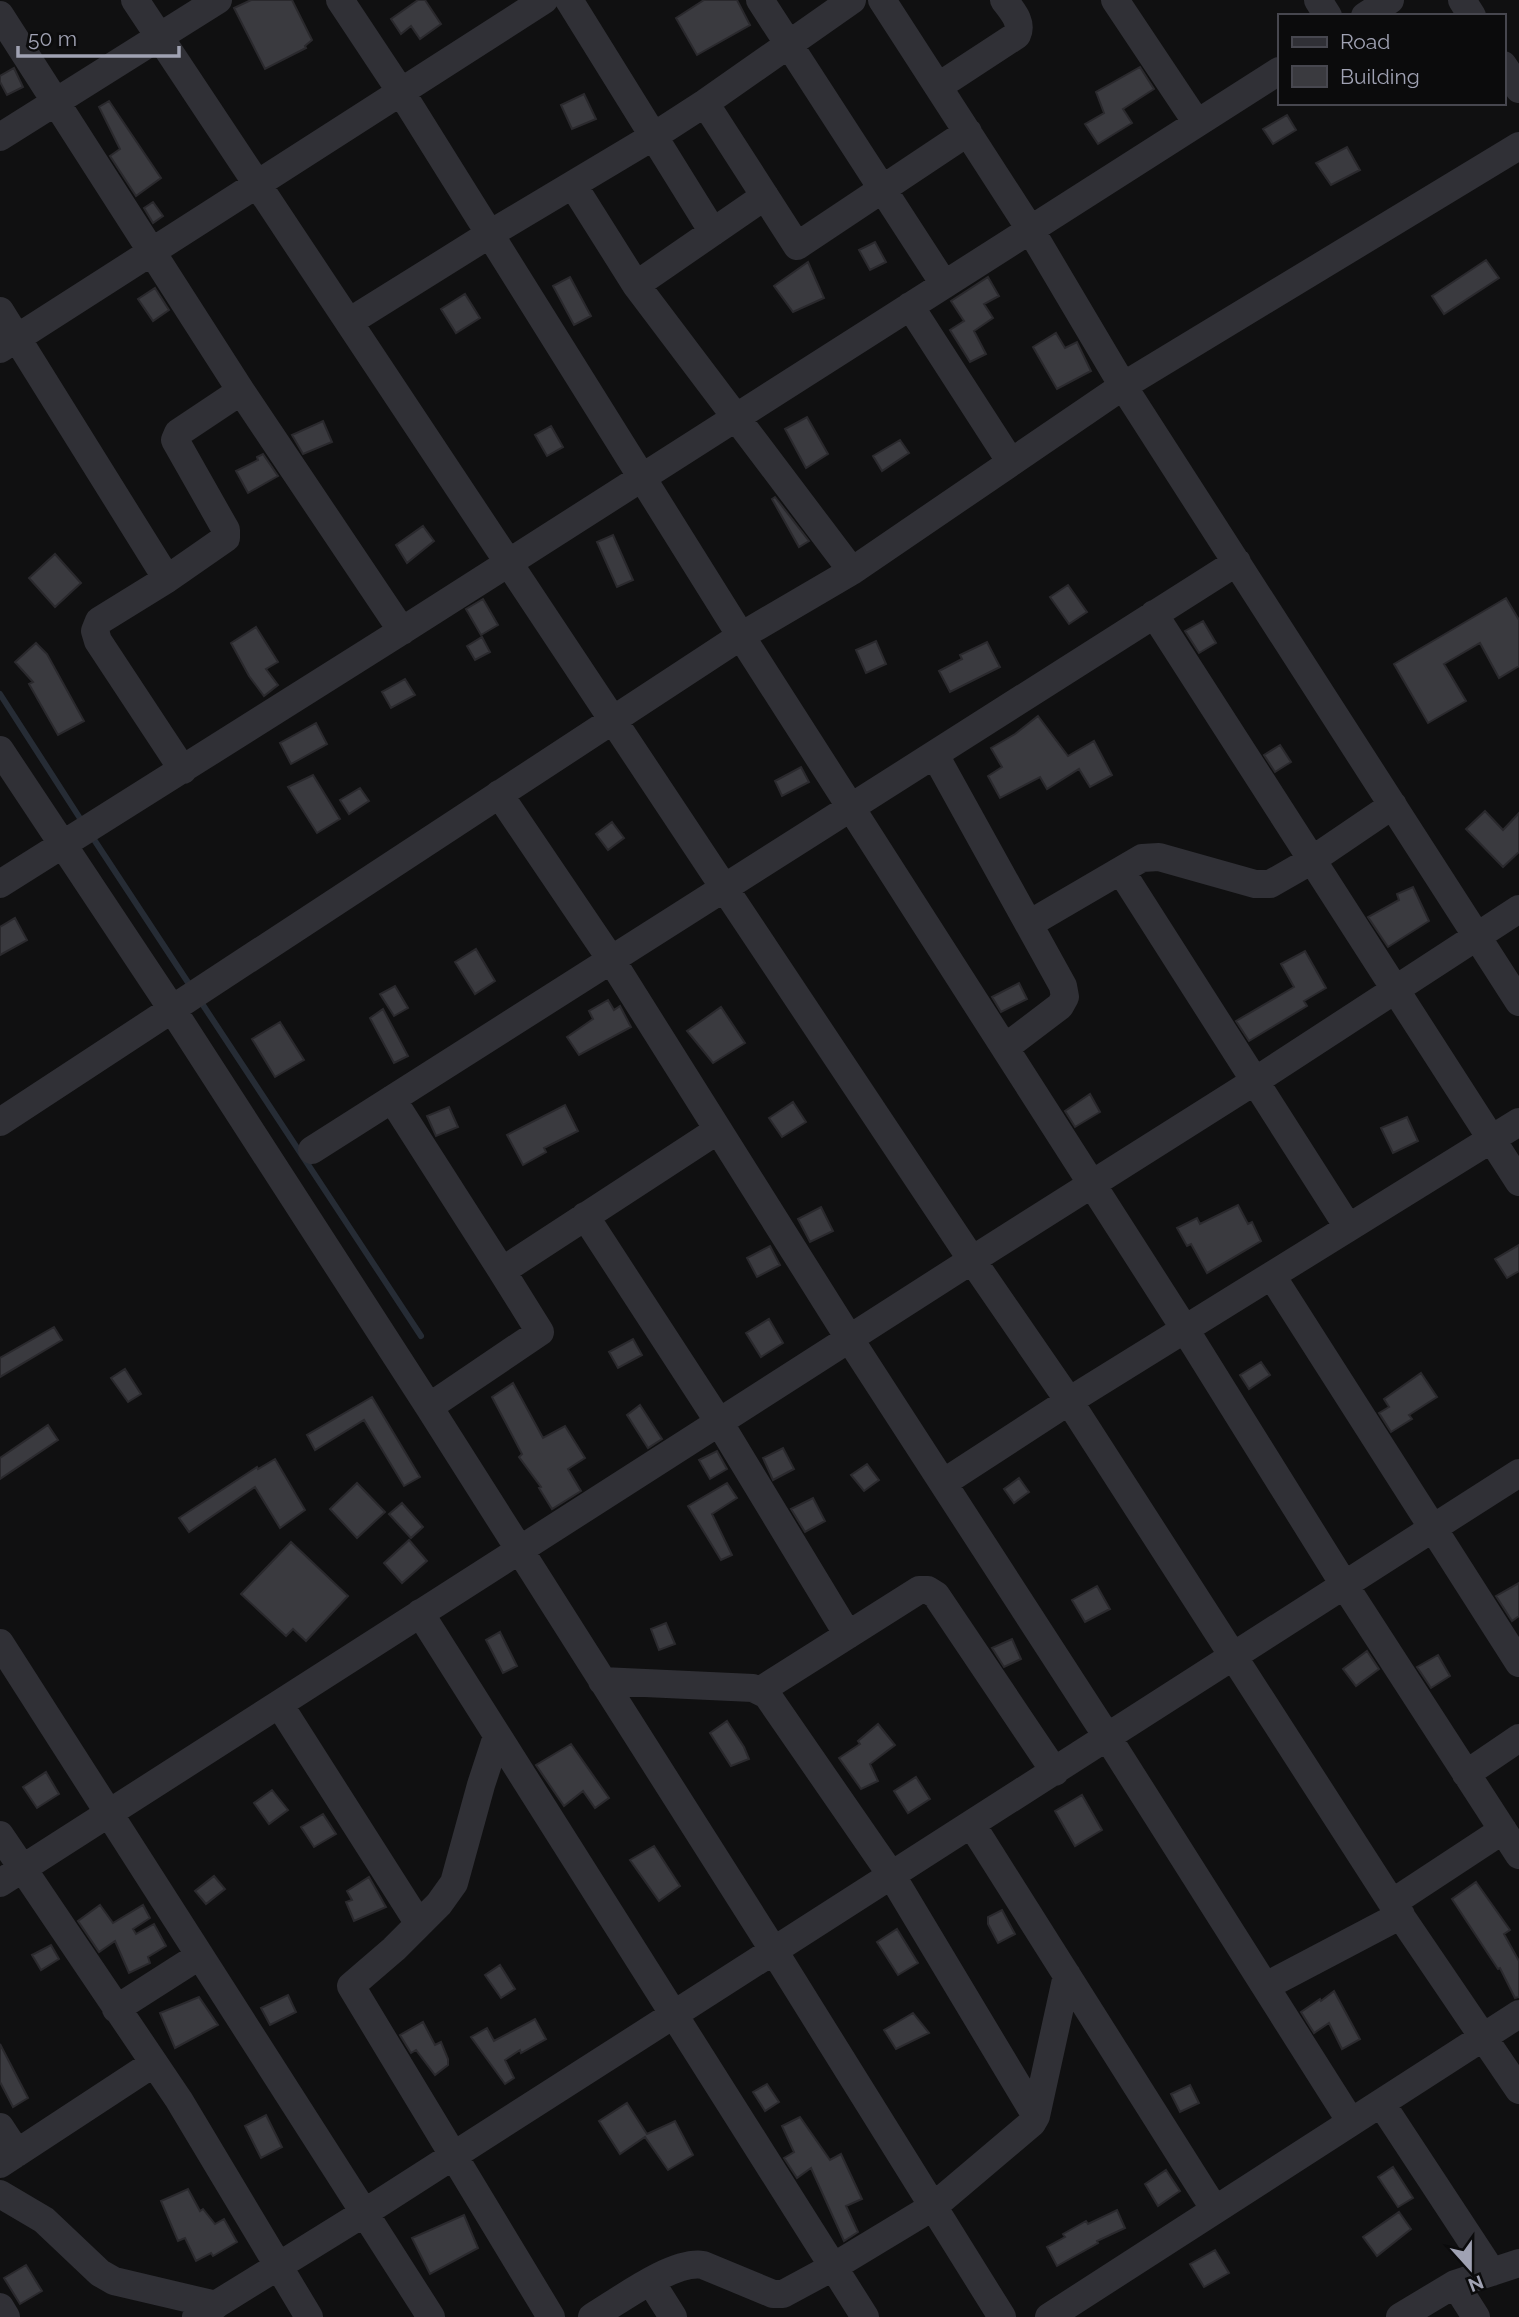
<svg xmlns="http://www.w3.org/2000/svg" width="1519" height="2317" font-family="Raleway,sans-serif">
<style>
.lines{fill:none;stroke-linecap:round;stroke-linejoin:round}
.stream{stroke:#262c35;stroke-width:6}
.building{fill:#3a3a3f;stroke:#2a292d;stroke-width:2}
.minor{stroke:#303036;stroke-width:28}
</style>
<rect width="100%" height="100%" fill="#101011"/>
<g class="lines">
<path class="stream" d="M0 694 83 823
M91 835 191 987
M199 999 421 1336"/>
</g>
<path class="building" d="M251 0H292L312 40 305 46 306 48 265 69 234 8Z
M418 0H425L441 24 420 39 411 26 401 34 391 19Z
M704 0H737L750 25 697 55 676 18Z
M1140 67 1154 89 1123 109 1132 123 1098 144 1085 124 1104 113 1096 92Z
M14 68 23 87 7 95 0 82V76Z
M584 94 596 119 572 129 561 105Z
M109 101 161 178 136 196 110 156 120 149 99 107Z
M1287 115 1296 130 1273 144 1263 129Z
M1347 147 1360 170 1331 185 1316 163Z
M153 202 163 216 153 223 144 208Z
M875 242 886 262 870 270 859 250Z
M1486 260 1499 278 1444 314 1432 296Z
M808 262 824 298 793 312 774 286Z
M570 277 591 316 574 325 553 286Z
M988 277 999 296 984 304 993 318 974 331 986 354 970 362 950 330 964 321 951 301Z
M155 288 169 310 153 321 138 299Z
M465 294 480 318 456 333 441 309Z
M1056 333 1065 348 1077 342 1091 371 1057 389 1033 347Z
M807 417 828 454 806 468 785 429Z
M323 421 332 442 303 454 292 435Z
M551 426 563 447 547 456 535 435Z
M900 440 909 453 882 471 873 456Z
M263 454 278 476 248 493 236 471 258 460 257 457Z
M775 497 809 541 799 547 772 499Z
M423 526 434 541 407 563 396 545Z
M613 535 633 580 617 587 597 542Z
M55 554 81 583 55 607 29 578Z
M1068 585 1087 612 1069 624 1050 597Z
M1506 598 1519 620V666L1499 678 1480 643 1444 664 1466 701 1428 723 1394 664Z
M483 599 498 625 481 635 466 609Z
M1203 621 1216 643 1199 653 1185 631Z
M256 627 278 662 266 669 278 685 264 696 249 676 231 643Z
M482 637 490 652 475 660 467 646Z
M876 641 886 664 866 673 856 650Z
M987 642 1000 667 950 692 939 671 962 659 960 655Z
M36 643 47 654 84 721 58 735 29 684 33 682 15 662Z
M405 679 415 695 391 708 382 692Z
M1038 716 1068 756 1094 741 1112 775 1090 787 1079 769 1047 789 1040 777 1000 798 988 776 1002 767 991 748 1015 734Z
M316 723 327 744 291 764 280 743Z
M1280 745 1291 762 1275 772 1264 755Z
M801 767 809 782 782 796 775 781Z
M313 775 340 819 317 833 288 787Z
M360 788 369 801 349 814 340 800Z
M1485 811 1503 830 1519 813V852L1503 867 1466 829Z
M612 822 624 838 608 850 596 834Z
M1413 887 1429 921 1388 947 1368 917 1399 900 1397 894Z
M15 918 27 940 0 955V927Z
M476 949 495 981 475 994 455 962Z
M1305 951 1326 988 1304 1001 1307 1006 1249 1041 1236 1021 1294 987 1281 964Z
M1019 983 1027 999 1001 1012 992 997Z
M395 986 408 1008 394 1016 380 994Z
M608 1000 614 1010 620 1006 631 1027 579 1055 567 1037 593 1019 589 1011Z
M721 1007 745 1043 713 1063 687 1031Z
M383 1009 408 1056 394 1063 370 1018Z
M280 1022 304 1060 275 1077 252 1039Z
M1090 1094 1100 1112 1075 1127 1065 1111Z
M793 1102 806 1122 782 1137 769 1118Z
M565 1105 578 1131 544 1148 546 1152 523 1165 507 1135Z
M449 1107 458 1127 436 1136 427 1116Z
M1407 1117 1418 1141 1393 1153 1381 1128Z
M1238 1205 1248 1224 1252 1222 1261 1241 1207 1273 1191 1244 1187 1246 1177 1228 1197 1218 1200 1224Z
M821 1207 833 1231 810 1242 798 1219Z
M1519 1245V1271L1507 1278 1495 1259Z
M770 1246 780 1265 757 1277 747 1258Z
M769 1319 783 1343 761 1357 746 1333Z
M54 1327 62 1340 0 1377V1358Z
M633 1339 642 1355 618 1368 609 1352Z
M1261 1362 1270 1375 1249 1389 1240 1375Z
M125 1369 141 1394 128 1402 111 1378Z
M1421 1373 1437 1397 1409 1415 1412 1419 1391 1432 1379 1413 1389 1407 1384 1399Z
M513 1383 543 1438 565 1426 585 1458 568 1469 581 1491 552 1509 539 1488 541 1487 519 1457 522 1454 492 1397Z
M372 1397 420 1477 404 1486 364 1420 315 1450 307 1435Z
M640 1405 662 1439 648 1448 627 1415Z
M48 1425 58 1440 0 1479V1458Z
M783 1448 794 1469 773 1480 763 1458Z
M717 1451 727 1469 710 1479 699 1460Z
M275 1459 305 1510 280 1528 255 1487 189 1532 179 1518 257 1467 258 1469Z
M867 1464 879 1480 864 1491 851 1475Z
M1019 1478 1029 1492 1014 1503 1004 1489Z
M357 1483 385 1512 357 1538 330 1509Z
M727 1483 737 1498 712 1514 732 1555 721 1560 688 1506Z
M813 1498 825 1521 805 1532 791 1509Z
M402 1503 423 1527 411 1538 389 1514Z
M409 1540 427 1561 402 1583 384 1563Z
M291 1542 348 1596 306 1641 293 1629 286 1636 241 1594Z
M1519 1583V1616L1512 1621 1496 1596Z
M1097 1586 1110 1609 1085 1622 1072 1600Z
M666 1623 675 1644 659 1650 651 1629Z
M500 1632 517 1666 503 1673 486 1640Z
M1012 1639 1021 1659 1004 1667 992 1648Z
M1367 1651 1379 1669 1356 1686 1343 1669Z
M1438 1655 1450 1676 1431 1688 1417 1667Z
M727 1721 744 1747 749 1759 731 1766 710 1733Z
M878 1724 895 1745 870 1764 878 1781 861 1789 839 1758 860 1744 858 1741Z
M571 1744 609 1798 595 1808 583 1791 564 1806 536 1765Z
M46 1772 59 1794 37 1808 23 1787Z
M916 1777 930 1799 908 1813 894 1791Z
M272 1790 288 1810 269 1824 254 1803Z
M1082 1795 1102 1830 1075 1846 1055 1811Z
M323 1814 336 1834 314 1847 301 1827Z
M654 1846 680 1886 659 1901 630 1860Z
M214 1876 225 1889 206 1904 195 1891Z
M369 1877 386 1907 354 1921 346 1902 352 1900 347 1891Z
M1476 1882 1510 1930 1504 1934 1519 1961V1997L1515 1998 1500 1968 1498 1969 1452 1899Z
M100 1905 113 1923 143 1905 150 1918 133 1929 136 1934 154 1924 166 1946 148 1957 150 1963 129 1973 115 1941 99 1952 78 1921Z
M1002 1910 1015 1934 998 1943 988 1924V1917Z
M897 1929 918 1963 898 1975 877 1942Z
M51 1945 59 1959 41 1970 32 1955Z
M500 1965 515 1989 501 1998 485 1975Z
M1334 1991 1360 2039 1342 2049 1329 2023 1314 2033 1301 2012 1320 1999 1321 2001Z
M288 1995 296 2012 270 2025 261 2008Z
M199 1997 218 2025 175 2048 160 2013Z
M913 2013 929 2033 896 2049 884 2030Z
M535 2019 546 2039 521 2053 520 2050 505 2060 514 2078 505 2084 471 2037 487 2028 494 2041Z
M423 2022 435 2045 441 2042 448 2059V2065L435 2075 416 2050 411 2053 400 2035Z
M0 2044 28 2098 13 2107 0 2082Z
M767 2084 779 2102 765 2111 753 2092Z
M1190 2085 1199 2103 1180 2112 1171 2094Z
M627 2103 647 2134 675 2121 693 2155 668 2170 645 2137 620 2154 599 2121Z
M266 2115 282 2147 261 2158 245 2126Z
M800 2117 830 2160 841 2154 862 2199 846 2206 858 2232 844 2241 811 2168 797 2178 784 2158 794 2152 782 2126Z
M1393 2167 1413 2198 1398 2207 1378 2177Z
M1166 2170 1180 2191 1158 2206 1145 2184Z
M188 2189 200 2211 203 2209 215 2224 224 2219 237 2242 213 2256 211 2253 196 2261 185 2238 178 2241 161 2201Z
M1117 2210 1125 2228 1097 2241 1098 2243 1057 2266 1047 2247 1065 2237 1063 2234 1086 2221 1088 2224Z
M1399 2212 1411 2229 1377 2256 1363 2237Z
M464 2215 478 2248 430 2274 412 2238Z
M1215 2250 1229 2273 1204 2287 1190 2264Z
M26 2265 42 2291 20 2304 4 2278Z"/>
<g class="lines">
<path class="minor" d="M135 0 725 889 972 1260 1069 1401 1392 1903 1519 2090
M340 0 401 92 741 636 1186 1331 1345 1586 1519 1855
M569 0 713 232
M760 0 944 284
M882 0 1030 229 1123 386 1519 1002
M1115 0 1197 123
M1318 0 1328 16
M1462 0 1472 16
M0 15 241 391 402 631
M1365 16 1390 0
M1503 65 1519 89
M939 86 1017 35C1023 22 1012 11 1004 0
M705 103 797 246 968 132
M0 137 218 0
M573 185 636 285 852 571
M636 285 765 196
M910 306 1010 461
M0 311 167 579
M349 322 490 234 654 136 705 103 852 0
M0 349 544 0
M1154 614 1519 1182
M0 750 172 1009 429 1407 774 1951 1002 2317
M935 755 1063 986 1065 997 1060 1006 1006 1047
M183 770 98 641 95 631 99 621 167 579 226 538V530L175 440 178 433 241 391
M499 794 612 961 849 1338 1108 1738 1351 2122
M1121 871 1348 1227
M0 884C133 799 267 717 400 632 693 445 986 258 1279 71
M1029 924 1142 858 1159 857 1255 884H1270L1312 860 1393 805
M392 1099 502 1271
M0 1122 741 636 852 571 1123 386 1519 146
M312 1150 1237 562
M585 1216 719 1422 848 1635
M1272 1276 1519 1663
M429 1407 540 1332 502 1271 718 1130
M943 1483 1069 1401 1519 1122
M420 1613 865 2317
M0 1643 431 2317
M602 1681 753 1688 767 1695 892 1876 1036 2116
M761 1690 919 1590H928L936 1595 1055 1772
M279 1704 419 1924
M497 1736 481 1785 454 1883 439 1904 394 1949 351 1986 551 2317
M1466 1774 1519 1738
M972 1825 1215 2210
M0 1835 179 2100 309 2317
M0 1883 972 1260 1255 1081 1519 909
M1392 1903 1503 1830
M1266 1986 1401 1915
M116 2009 199 1956
M1381 2103 1492 2272
M0 2127 17 2153
M0 2164 154 2063
M0 2194 44 2220 100 2273 114 2281 216 2305
M651 2282 673 2317
M1455 2284 1476 2317
M0 2307 6 2317
M196 2317 364 2213 1519 1473
M592 2317C619 2301 673 2260 703 2265L773 2294H783L833 2267 934 2206 1032 2123 1036 2116 1067 1975
M1049 2317 1519 2014
M1400 2317 1455 2284 1519 2263"/>
</g>
<rect x="1278" y="14" width="228" height="91" fill="#0b0b0c" stroke="#47474f" stroke-width="2"/>
<rect x="1292" y="37" width="35" height="10" fill="#303036" stroke="#47474f" stroke-width="2"/>
<text x="1340" y="49" font-size="21" fill="#a0a2b3">Road</text>
<rect x="1292" y="66" width="35" height="21" fill="#3a3a3f" stroke="#47474f" stroke-width="2"/>
<text x="1340" y="84" font-size="21" fill="#a0a2b3">Building</text>
<g transform="translate(1470 2268) rotate(159)" stroke="#0b0b0c" stroke-width="5" paint-order="stroke">
<path d="M0-5L12 26L0 18L-12 26Z" fill="#a0a2b3"/>
<text y="-10" font-size="19" font-weight="bold" text-anchor="middle" fill="#a0a2b3">N</text>
</g>
<path d="M18 46v10h161v-10" fill="none" stroke="#a0a2b3" stroke-width="3.5"/>
<text x="28" y="46" font-size="21" fill="#a0a2b3" stroke="#0b0b0c" stroke-width="5" paint-order="stroke">50 m</text>
</svg>
